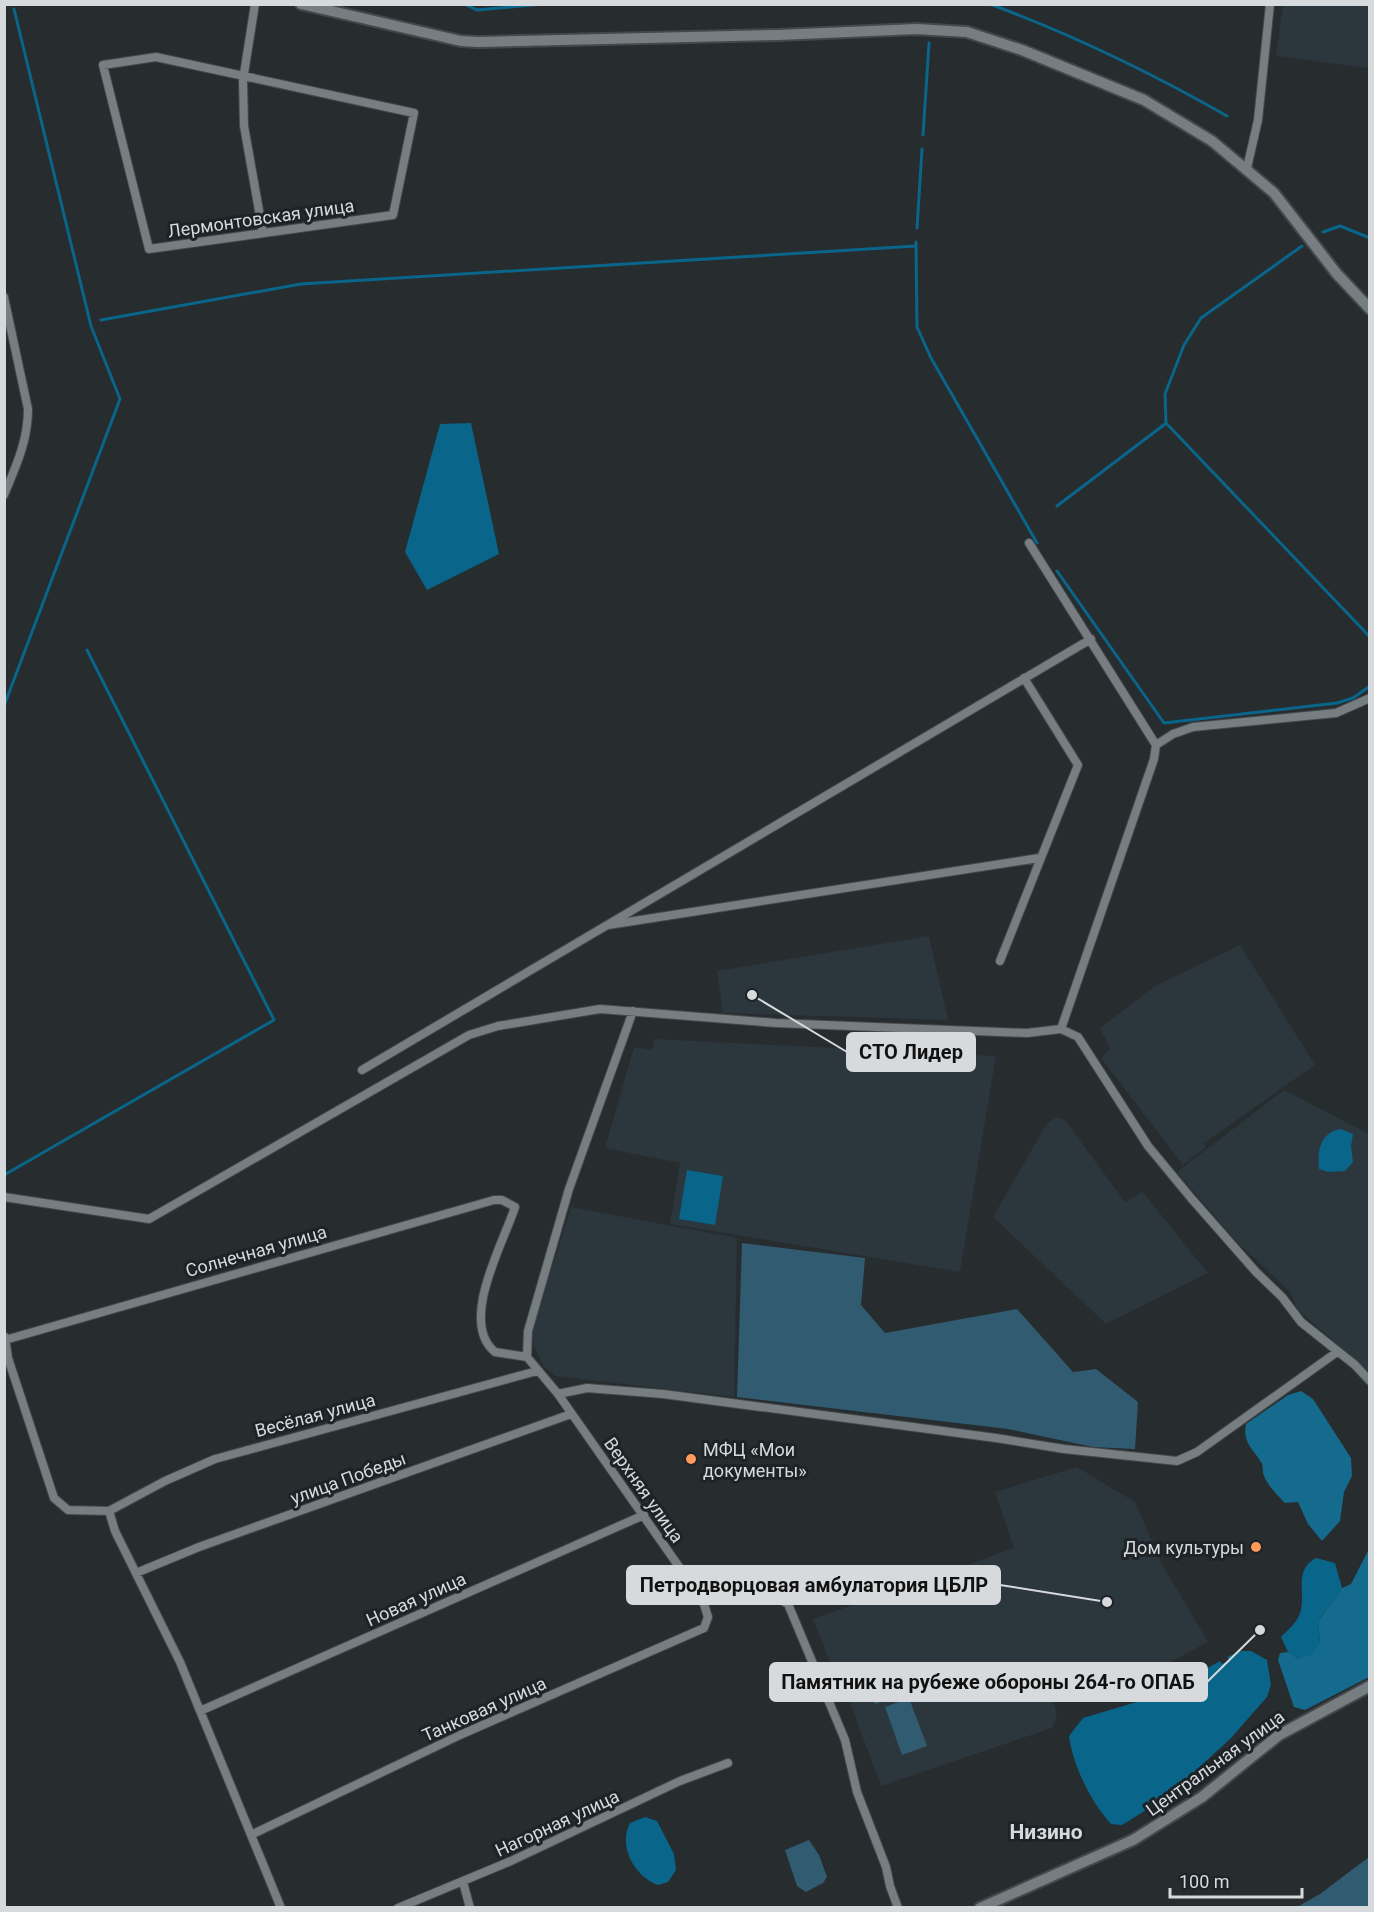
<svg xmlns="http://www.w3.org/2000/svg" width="1374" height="1912" font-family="Roboto,sans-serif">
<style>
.built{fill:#2b363d}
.green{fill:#315b70}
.forest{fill:#146b8e}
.water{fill:#096589}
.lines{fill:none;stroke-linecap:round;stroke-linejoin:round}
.stream{stroke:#096589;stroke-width:3}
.street-casing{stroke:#44484b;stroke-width:10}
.secondary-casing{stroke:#44484b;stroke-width:14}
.street{stroke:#777e81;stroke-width:8}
.secondary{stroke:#777e81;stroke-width:10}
.poi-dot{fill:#ff9b5a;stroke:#1d2326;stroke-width:2}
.labels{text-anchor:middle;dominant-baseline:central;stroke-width:6;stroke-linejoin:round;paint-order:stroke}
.street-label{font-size:18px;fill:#d7dadc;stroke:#1d2326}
.poi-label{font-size:18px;fill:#d7dadc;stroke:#1d2326;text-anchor:start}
.quarter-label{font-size:21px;font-weight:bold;fill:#d7dadc;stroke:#1d2326}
.leader{fill:none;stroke:#d7dadc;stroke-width:2}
.callout-dot{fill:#d7dadc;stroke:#1d2326;stroke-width:2}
.callout{fill:#d7dadc;stroke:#d7dadc;stroke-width:2}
.callout-label{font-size:20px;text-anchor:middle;font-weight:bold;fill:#111}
</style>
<rect width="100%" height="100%" fill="#272c2f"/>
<path class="built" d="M1283 5H1369V68L1276 56Z
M929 936 948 1020 723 1013 717 971Z
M1240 945 1315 1065 1204 1143 1206 1147 1183 1165 1101 1058 1110 1049 1100 1028 1155 986Z
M654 1039 996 1056 960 1272 670 1224 680 1163 605 1148 634 1047 652 1050Z
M1284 1090 1369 1134V1372L1298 1310 1289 1291 1233 1238 1177 1172Z
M1056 1117 1064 1119 1126 1203 1142 1191 1208 1273 1106 1324 993 1217 1046 1125Z
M571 1207 737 1238 734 1397 555 1376 543 1366 534 1345 532 1332Z
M1077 1467 1135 1502 1162 1564 1208 1642 1157 1669 1110 1689 1053 1699 1057 1717 1052 1728 881 1786 847 1695 843 1696 813 1619 1014 1548 995 1492Z"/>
<path class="green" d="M742 1243 865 1258 861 1305 885 1333 1017 1309 1073 1372 1096 1369 1138 1402 1135 1449 1093 1447 1008 1429 737 1397Z
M904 1674 910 1691 875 1704 869 1687Z
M909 1698 927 1746 902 1755 885 1707Z
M809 1840 819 1855 827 1877 823 1883 806 1892 797 1886 785 1850Z
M1369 1857V1907H1297L1320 1894Z"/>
<path class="forest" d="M1301 1391 1313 1399 1351 1458 1352 1476 1344 1492 1340 1521 1322 1541 1308 1524 1298 1502 1285 1503C1278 1496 1268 1486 1264 1476 1262 1472 1264 1467 1261 1462 1253 1449 1242 1442 1246 1424L1288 1395Z
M1369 1549V1677L1305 1710 1294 1707 1278 1660 1280 1653 1288 1652 1299 1659 1320 1643 1318 1621 1342 1588 1351 1584Z"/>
<path class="water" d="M471 423 499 554 427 590 405 552 440 424Z
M1340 1129 1353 1134 1351 1146 1353 1162 1345 1171 1328 1172 1319 1169C1317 1151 1320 1133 1340 1129Z
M687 1170 723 1176 715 1225 679 1219Z
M1316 1558 1335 1563 1342 1588 1318 1621 1320 1643 1311 1655 1299 1659 1288 1652 1281 1637C1289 1629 1298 1622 1301 1610 1305 1590 1294 1570 1316 1558Z
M1241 1651H1251L1267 1660 1271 1685 1267 1697 1231 1738 1167 1797 1122 1825 1111 1824C1091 1802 1073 1766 1069 1736L1083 1718 1140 1701 1186 1680 1220 1661 1222 1664 1229 1660 1227 1657Z
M645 1817 657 1821 674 1854 676 1870 668 1882 658 1885C634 1876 618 1846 630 1823Z"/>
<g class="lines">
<path class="stream" d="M464 4 477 10 543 4
M990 4C1073 35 1150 72 1227 116
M923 135 929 43
M917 228 922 149
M1323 232 1340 226 1370 238
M916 242 917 327 931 358 1037 543
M1302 246 1201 318 1184 345 1165 394 1166 423 1370 637
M101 320 301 284 916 246
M1057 506 1165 424
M1057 571 1164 723 1337 703 1353 698 1370 686
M4 706 120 399 91 326 14 9
M4 1175 274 1020 87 650"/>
<defs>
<path id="street" d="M255 4 243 80 244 126 263 233
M156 57 414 113 393 215 149 249 103 65Z
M1247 168 1258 120 1270 4
M4 297 28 409C28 441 16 466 4 495
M1029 543 1156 745
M608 925 1039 858
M1000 961 1078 765 1024 678
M1061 1029 1154 759 1156 745 1173 734 1193 727 1336 713 1370 698
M362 1070 1091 639
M4 1197 149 1219 469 1035 498 1026 600 1009 776 1023 1027 1033 1061 1029 1078 1037 1148 1146 1191 1198 1256 1272 1282 1297 1301 1322 1355 1365 1370 1381
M5 1337 8 1358 54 1498 68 1510 109 1511 115 1531 180 1662 281 1908
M5 1340 494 1200H502L515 1207C504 1242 458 1322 495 1352L527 1357 558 1394 703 1601 708 1617 704 1628 460 1735 253 1834
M527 1357 528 1331 569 1189 633 1011
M558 1394 587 1388 663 1394 996 1438 1064 1449 1177 1461 1197 1452 1337 1352
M109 1511 165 1481 215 1459 537 1371
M136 1573 199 1547 571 1414
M703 1601 750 1582 788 1604 845 1740 857 1792 886 1867 890 1886 898 1908
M200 1711 644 1515
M463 1882 470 1908
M398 1908 511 1861 680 1781 728 1763"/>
<path id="secondary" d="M301 4 461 41 478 42 778 35 917 29 967 32 1022 50 1144 100 1212 141 1274 193 1337 274 1370 309
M980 1908 1133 1840 1202 1797 1279 1735 1370 1686"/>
</defs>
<use href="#street" class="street-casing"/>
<use href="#secondary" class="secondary-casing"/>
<use href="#street" class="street"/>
<use href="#secondary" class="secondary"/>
</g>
<g class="poi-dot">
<circle cx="691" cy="1459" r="6"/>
<circle cx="1256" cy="1547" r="6"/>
</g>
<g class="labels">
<g class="street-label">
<text transform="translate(261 218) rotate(-8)">Лермонтовская улица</text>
<text transform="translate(256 1251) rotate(-16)">Солнечная улица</text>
<text transform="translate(315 1415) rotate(-15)">Весёлая улица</text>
<text transform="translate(348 1478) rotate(-20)">улица Победы</text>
<text transform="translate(644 1490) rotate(55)">Верхняя улица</text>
<text transform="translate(416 1599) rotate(-24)">Новая улица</text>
<text transform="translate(484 1709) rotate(-24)">Танковая улица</text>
<text transform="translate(1215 1763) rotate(-36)">Центральная улица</text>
<text transform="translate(557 1823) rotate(-25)">Нагорная улица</text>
</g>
<g class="poi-label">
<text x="703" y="1449">МФЦ «Мои<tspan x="703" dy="21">документы»</tspan></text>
<text x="1244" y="1547" text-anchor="end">Дом культуры</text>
</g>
<g class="quarter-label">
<text x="1046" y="1832">Низино</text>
</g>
</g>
<path class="leader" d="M752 995L847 1052M1107 1602L1000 1585M1260 1630L1207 1682"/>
<g class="callout-dot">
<circle cx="752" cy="995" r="6"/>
<circle cx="1107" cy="1602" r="6"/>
<circle cx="1260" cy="1630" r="6"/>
</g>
<g class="callout">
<rect x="847" y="1033" width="128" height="38" rx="6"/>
<rect x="627" y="1566" width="373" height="38" rx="6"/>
<rect x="770" y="1663" width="437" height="38" rx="6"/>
</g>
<g class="callout-label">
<text x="911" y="1059">СТО Лидер</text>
<text x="814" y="1592">Петродворцовая амбулатория ЦБЛР</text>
<text x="988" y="1689">Памятник на рубеже обороны 264-го ОПАБ</text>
</g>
<rect width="1374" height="1912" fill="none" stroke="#d7dadc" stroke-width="12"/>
<path d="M1170 1888v9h132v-9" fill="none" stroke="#d7dadc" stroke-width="3"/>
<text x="1179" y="1888" font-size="18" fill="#d7dadc" stroke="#1d2326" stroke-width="4.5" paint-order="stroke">100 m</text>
</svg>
